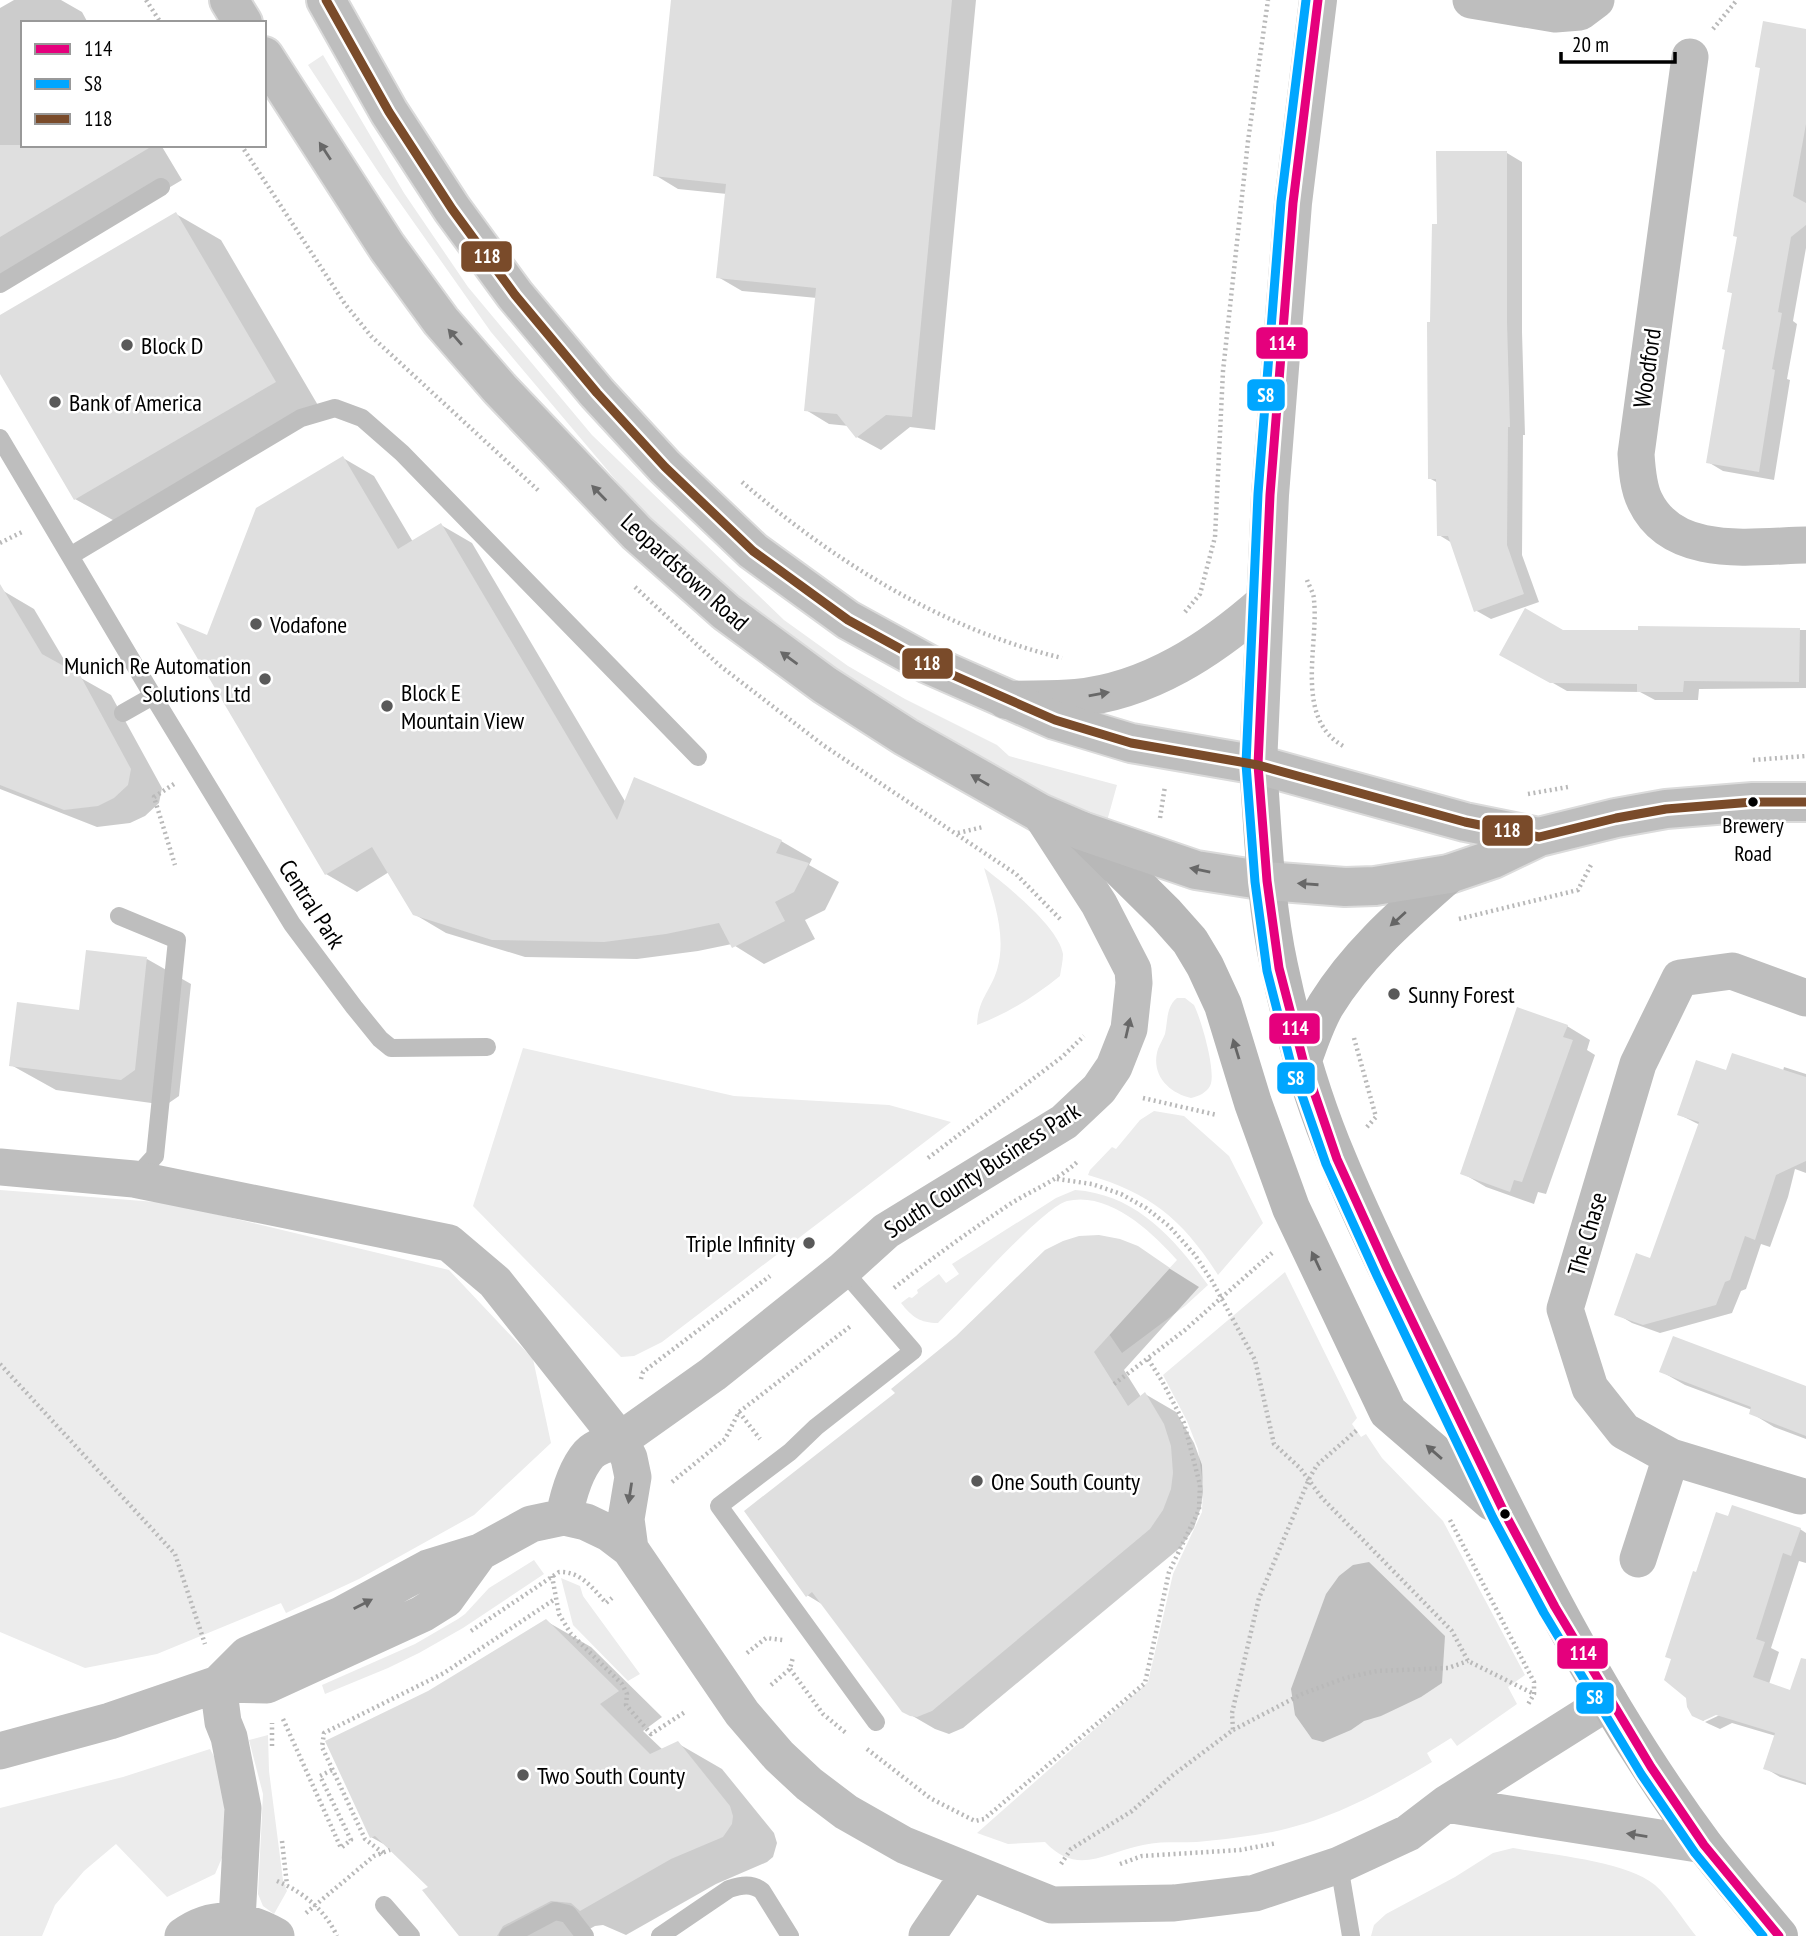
<svg xmlns="http://www.w3.org/2000/svg" width="1806" height="1936" font-family="'PT Sans Narrow',sans-serif">
<style>
.green{fill:#ececec}
.water{fill:#bfbfbf}
.shadow{fill:#0003}
.building{fill:#dfdfdf}
.lines{fill:none;stroke-linecap:round;stroke-linejoin:round}
.trunk-casing{stroke:#dbdbdb;stroke-width:42}
.path{stroke:#b9b9b9;stroke-width:4.5;stroke-dasharray:2 3.5;stroke-linecap:butt}
.service{stroke:#bebebe;stroke-width:18}
.minor{stroke:#bebebe;stroke-width:37}
.tertiary{stroke:#bebebe;stroke-width:38}
.secondary{stroke:#b8b8b8;stroke-width:38}
.trunk{stroke:#bebebe;stroke-width:38}
.bus-1-casing{stroke:#fff;stroke-width:14}
.bus-2-casing{stroke:#fff;stroke-width:14}
.bus-3-casing{stroke:#fff;stroke-width:14}
.bus-1{stroke:#e5007d;stroke-width:9}
.bus-2{stroke:#00a6ff;stroke-width:9}
.bus-3{stroke:#7a4b2a;stroke-width:9}
.oneway{fill:#686868}
.oneway2{fill:#656565}
.poi-dot{fill:#595959;stroke:#fff;stroke-width:2.5}
.bus-dot{fill:#000;stroke:#fff;stroke-width:2.5}
.labels{text-anchor:middle;dominant-baseline:central;stroke-width:5;stroke-linejoin:round;paint-order:stroke}
.bus-label{font-size:22px;fill:#000;stroke:#fff}
.poi-label{font-size:24px;fill:#000;stroke:#fff;text-anchor:start}
.street-label{font-size:24px;fill:#000;stroke:#fff}
.line-badge{stroke:#fff;stroke-width:2.5}
.badge-label{font-size:19px;text-anchor:middle;font-weight:bold;fill:#fff}
</style>
<rect width="100%" height="100%" fill="#fff"/>
<path class="green" d="M323 55 404 193 468 287 592 435 784 620 848 666 905 699 997 745 1009 756 1117 785 1107 821 994 772 810 655 658 530 491 332 379 173 308 65Z
M984 868C1006 885 1059 927 1063 954 1063 961 1061 969 1060 976 1034 997 1008 1013 977 1025 978 999 990 992 997 970 1007 936 994 901 984 868Z
M1177 998H1185L1194 1005C1201 1019 1217 1073 1210 1086 1206 1093 1199 1096 1191 1098 1169 1093 1150 1075 1158 1049 1160 1044 1163 1039 1165 1034 1168 1020 1166 1007 1177 998Z
M523 1048 734 1096 889 1105 951 1122 662 1342 634 1356 621 1357 473 1206Z
M1154 1111 1184 1116 1229 1156 1263 1223 1218 1275C1183 1220 1151 1193 1088 1175L1090 1170 1112 1147 1116 1149 1140 1120Z
M0 1190 169 1203 449 1270 533 1359 551 1443 474 1515 359 1579 286 1613 281 1603 157 1654 85 1668 0 1632Z
M1075 1190C1136 1194 1175 1239 1208 1285L1185 1306 1122 1353 1109 1334 1177 1260C1152 1232 1109 1191 1067 1201 1042 1208 961 1300 938 1323 920 1323 912 1317 901 1303L909 1297 912 1298 918 1293 917 1290 939 1274 946 1283 959 1274 952 1264 1056 1198Z
M1285 1272 1357 1418 1352 1424 1361 1437 1366 1434 1382 1458 1443 1521 1525 1675 1508 1687 1517 1704 1457 1746 1451 1738 1427 1753 1432 1762C1375 1796 1322 1825 1255 1835 1236 1838 1216 1840 1197 1842 1179 1843 1160 1841 1143 1845 1105 1852 1078 1877 1045 1842L1008 1844 977 1833 1148 1682 1173 1574 1202 1512 1203 1484 1198 1449 1187 1421 1163 1375Z
M534 1560 544 1574 463 1628 419 1653 388 1668 325 1694 322 1685 415 1644 458 1619 465 1614 489 1588Z
M561 1578 580 1586 583 1596 640 1674 628 1681 573 1625Z
M268 1735 269 1771 283 1880 287 1891 274 1914 263 1906 258 1894 263 1794 249 1740Z
M210 1749 224 1775 231 1837 215 1874 167 1897 116 1844 84 1871 55 1905 42 1936H0V1808L123 1777Z
M1513 1848C1551 1855 1625 1861 1655 1885 1669 1897 1684 1921 1696 1936H1371L1374 1925 1386 1914 1455 1877 1493 1853Z"/>
<path class="water" d="M1369 1562 1445 1636 1442 1683 1421 1697 1381 1716 1364 1721 1351 1730 1323 1742 1312 1739 1295 1715 1291 1689 1326 1594 1339 1576 1353 1565Z"/>
<path class="shadow" d="M14 0H61L82 12 88 23H23V145H161L182 180 0 288V8Z
M672 0H976L935 430 910 427 881 450 857 437 849 426 829 424 806 410 817 298 742 291 718 277 727 194 678 189 655 175Z
M1806 31V248L1793 321 1797 324 1787 379 1790 380 1774 480 1723 471 1708 462 1727 350 1733 294 1729 291Z
M1507 153 1522 162V332L1525 435H1523L1522 555 1539 602 1491 619 1475 610 1452 543 1439 535 1438 483 1429 478 1432 324 1438 225Z
M176 214 221 240 319 407 120 524 75 499 0 370V317Z
M343 458 374 476 413 542 441 525 472 543 626 803 781 841 812 859 809 865 839 882 825 910 805 920 815 939 764 964 732 944 698 951 637 959 525 957 446 933 414 914 389 872 357 892 326 874 208 637Z
M0 589 34 609 72 673 111 695 162 788 159 803 145 816 130 823 97 827 0 789Z
M1753 630H1806V688L1699 689 1698 700H1655L1640 692 1567 691 1502 654 1563 632Z
M147 959 191 984 179 1096 166 1105 56 1090 11 1065Z
M1567 1026 1590 1040 1587 1050 1595 1055 1546 1194 1538 1192 1534 1204 1486 1187 1462 1173Z
M1784 1067 1806 1074V1173L1795 1169 1788 1197 1770 1247 1761 1244 1746 1289 1741 1291 1732 1313 1660 1333 1632 1323 1617 1314 1651 1260 1700 1125 1680 1115 1727 1072 1783 1071Z
M1137 1248 1199 1287 1124 1370 1141 1397 1145 1394 1176 1412 1194 1443 1202 1465 1203 1492 1201 1507 1194 1528 1181 1547 963 1728 949 1734 935 1729 904 1711 825 1606 807 1595Z
M1662 1372 1806 1388V1439L1774 1427 1751 1413 1752 1410 1685 1385Z
M1800 1529 1806 1533V1563L1799 1561 1771 1648 1779 1652 1769 1684 1806 1697V1785L1780 1777 1765 1768 1776 1736 1732 1723 1720 1729 1709 1724 1705 1722 1724 1713 1723 1710 1704 1719V1721L1693 1715 1688 1697 1667 1680Z
M546 1621 591 1647 662 1717 643 1731 663 1750 677 1743 722 1769 774 1833 777 1843 773 1857 767 1862 716 1884 626 1935 603 1925 595 1926 577 1936H462L431 1887 389 1847 371 1837 429 1693Z"/>
<path class="building" d="M671 0H952L912 417 886 415 856 438 837 414 804 411 816 288 716 278 726 184 653 176Z
M1763 21 1806 29V124L1793 196 1806 203V225L1791 237 1778 312 1782 313 1772 369 1775 370 1759 472 1706 463 1725 350 1722 349 1732 293 1727 292 1737 237 1733 236 1760 68 1755 67Z
M0 145H154L0 237Z
M1436 151H1507V322L1510 427H1508L1507 545 1524 594 1474 612 1448 536H1437L1436 479H1428L1427 322H1430L1432 224H1437Z
M176 212 276 382 74 500 0 374V315Z
M343 456 398 549 441 523 617 820 634 777 782 840 776 853 809 863 794 892 775 902 785 921 732 948 719 923 666 934 604 942 492 940 413 915 372 847 325 875 176 622 207 635 256 508Z
M0 584 42 654 80 675 131 769 128 785 114 798 98 806 64 810 0 785Z
M1525 608 1563 630H1638V626L1800 628 1799 682 1684 681 1683 692H1637V684L1550 683 1499 655Z
M86 950 147 957 135 1070 121 1080 9 1066 17 1002 79 1010Z
M1517 1007 1568 1025 1563 1037 1573 1040 1522 1182 1514 1180 1510 1192 1460 1174Z
M1732 1053 1806 1077V1161L1776 1175 1755 1240 1745 1236 1730 1280 1725 1282 1716 1305 1643 1325 1614 1315 1636 1253 1650 1258 1699 1122 1677 1115 1696 1060 1726 1070Z
M1099 1235 1120 1239 1138 1246 1170 1268 1094 1352 1128 1406 1145 1392 1164 1424 1171 1446 1173 1473 1171 1489 1163 1510 1150 1529 932 1711 917 1717 910 1716 902 1712 812 1592 806 1597 744 1511 895 1393 891 1389 956 1336 1045 1250 1063 1241 1079 1236Z
M1673 1336 1806 1386V1436L1749 1414 1751 1407 1659 1372Z
M1732 1505 1801 1528 1791 1556 1783 1553 1774 1582 1756 1639 1765 1642 1753 1677 1790 1690 1801 1658 1806 1659V1783L1763 1769 1775 1733 1716 1715 1703 1721 1692 1716 1687 1707 1686 1698 1664 1680 1671 1659 1665 1657 1693 1571 1696 1572 1716 1512 1728 1516Z
M546 1619 619 1691 600 1704 650 1754 678 1741 730 1806 733 1816 732 1824 723 1837 671 1859 580 1911 571 1903 551 1901 503 1926 497 1936H459L422 1890 428 1887 375 1836 370 1838 325 1741 428 1691Z"/>
<g class="lines">
<defs>
<path id="trunk" d="M229 0 243 23
M326 0 389 112 452 209 515 295 597 393 665 467 753 551 848 620 928 664 1055 720 1131 743 1258 765 1465 822 1539 837
M264 56 387 247 441 321 500 389 637 533 726 612 825 685 906 737 1040 813 1082 831 1196 870 1267 881 1345 887 1375 886 1449 874 1493 859 1539 837 1616 818 1666 809 1753 802H1806"/>
</defs>
<use href="#trunk" class="trunk-casing"/>
<path class="path" d="M146 0 161 23
M1713 29 1737 0
M241 145 345 304 371 336 540 492
M742 482C835 562 942 629 1062 658
M0 543 24 531
M1307 580C1309 586 1314 593 1314 600 1319 645 1293 720 1345 747
M635 587 719 665 823 745 1016 874 1060 919
M1185 612 1200 594 1215 537 1223 371 1248 141 1268 0
M1753 760 1806 756
M174 784 154 797 175 865
M1528 794 1568 787
M1160 818 1165 786
M958 833 983 827
M1459 919 1578 890 1592 863
M1354 1038 1376 1117 1366 1128
M1143 1098 1217 1115
M928 1158 1062 1057 1084 1036
M1057 1179 1092 1184 1121 1194 1146 1208 1169 1226 1195 1255 1212 1281 1255 1360 1274 1444 1300 1468 1322 1498 1452 1631 1468 1661 1534 1694
M894 1288C932 1258 970 1231 1010 1204 1034 1189 1059 1180 1079 1160
M0 1364 175 1554 205 1644
M641 1379 643 1372 770 1276
M1114 1384 1185 1330 1272 1253
M739 1412 760 1439
M672 1482 725 1439 739 1412 852 1325
M1450 1520 1534 1682V1694L1527 1706
M552 1576 559 1614 571 1634 622 1684 627 1694 626 1705 651 1734 685 1712
M471 1631 559 1572C580 1571 593 1588 606 1603L612 1598
M747 1653 766 1638 783 1640
M790 1669 823 1714 846 1733
M771 1685 790 1669 793 1657
M283 1719 341 1848 351 1840 320 1776 332 1770
M1233 1730 1302 1694 1345 1678 1377 1671 1448 1668 1468 1661
M272 1746V1723
M867 1749 930 1798 975 1821 984 1819 1145 1683 1169 1572 1199 1510 1200 1485 1184 1423 1162 1381 1148 1359
M282 1841 287 1885
M383 1853 365 1839 322 1747 324 1733 444 1673 555 1599
M1061 1864 1071 1849 1132 1811 1173 1775 1233 1730 1232 1713 1259 1598 1309 1479 1317 1465 1357 1430
M1120 1864 1142 1856 1240 1850 1277 1843
M277 1881C303 1892 325 1910 337 1936
M306 1913 374 1856 390 1850"/>
<path class="service" d="M0 284 161 187
M0 438 153 696 292 924 354 1007 380 1039 391 1048 487 1047
M70 556 301 418 335 408 362 418 402 453 698 757
M123 713 153 696
M119 916 177 940 155 1156 134 1179
M843 1270 913 1351 816 1427 790 1452 719 1506 876 1722
M1339 1865 1351 1936
M384 1905 411 1936
M508 1936 555 1911 568 1914 585 1936
M660 1936 729 1889C741 1885 752 1883 762 1891L790 1936"/>
<path class="minor" d="M1471 0 1555 14 1580 12 1596 0
M1690 57 1636 454C1637 469 1638 487 1645 501 1673 560 1753 546 1806 545
M0 1167 134 1179 449 1243 495 1282 620 1440 629 1458 633 1477 626 1519 630 1549
M1800 1496 1671 1457 1624 1431 1590 1388 1565 1309 1638 1064 1680 978 1732 971 1806 998
M564 1517C568 1496 575 1470 589 1454 597 1446 610 1443 620 1440L713 1374 843 1270 886 1231 1064 1122 1099 1089 1114 1067 1129 1029 1134 983 1133 970 1099 904 1040 813
M1638 1559 1671 1457
M218 1684 247 1655 341 1615 428 1568 480 1552 531 1524 564 1517 586 1522 609 1533 630 1549 742 1713 779 1756 809 1784 846 1812 904 1845 1052 1905 1174 1903 1255 1893 1339 1865 1408 1833 1446 1804 1609 1701
M218 1684 223 1722 229 1737 243 1808 237 1920
M0 1751 110 1721 218 1684 267 1685 422 1614 446 1599 480 1552
M1446 1804 1704 1845
M183 1936C213 1914 245 1918 276 1936
M927 1936 969 1874"/>
<path class="tertiary" d="M1006 700C1029 699 1053 700 1076 698 1149 691 1212 649 1265 602
M1258 765 1270 495 1293 203 1318 0"/>
<path class="secondary" d="M1258 765C1263 832 1265 901 1279 966 1293 1032 1312 1099 1338 1160 1368 1233 1404 1303 1438 1373 1517 1535 1596 1700 1704 1845 1728 1876 1754 1906 1779 1936
M1082 831 1166 914 1190 941 1205 966 1223 1005 1253 1103 1291 1208 1388 1412 1492 1502
M1303 1060C1310 1041 1316 1022 1326 1005 1358 953 1404 914 1449 874"/>
<use href="#trunk" class="trunk"/>
<defs>
<path id="bus-1" d="M1318 0 1293 203 1270 495 1258 765 1267 881 1279 968 1303 1060 1337 1159 1388 1271 1504 1512 1555 1607 1651 1767 1704 1845 1779 1936"/>
<path id="bus-2" d="M1306 0 1281 202 1258 494 1246 764 1255 882 1267 971 1291 1064 1326 1164 1377 1276 1493 1518 1544 1613 1641 1774 1695 1853 1763 1936"/>
<path id="bus-3" d="M326 0 389 112 452 209 515 295 597 393 665 467 753 551 848 620 928 664 1055 720 1131 743 1258 765 1465 822 1539 837 1616 818 1666 809 1753 802H1806"/>
</defs>
<use href="#bus-1" class="bus-1-casing"/>
<use href="#bus-2" class="bus-2-casing"/>
<use href="#bus-3" class="bus-3-casing"/>
<use href="#bus-1" class="bus-1"/>
<use href="#bus-2" class="bus-2"/>
<use href="#bus-3" class="bus-3"/>
</g>
<defs><path id="oneway-solid" d="M-6-.8H1V-3.2L6.5 0L1 3.2V.8H-6Z" transform="scale(1.75)"/></defs>
<g class="oneway">
<use href="#oneway-solid" transform="translate(325 151) rotate(-123)"/>
<use href="#oneway-solid" transform="translate(455 337) rotate(-131)"/>
<use href="#oneway-solid" transform="translate(599 493) rotate(-134)"/>
<use href="#oneway-solid" transform="translate(789 658) rotate(-144)"/>
<use href="#oneway-solid" transform="translate(1099 694) rotate(-10)"/>
<use href="#oneway-solid" transform="translate(980 780) rotate(-150)"/>
<use href="#oneway-solid" transform="translate(1200 870) rotate(-168)"/>
<use href="#oneway-solid" transform="translate(1308 884) rotate(-176)"/>
<use href="#oneway-solid" transform="translate(1128 1028) rotate(-77)"/>
<use href="#oneway-solid" transform="translate(630 1493) rotate(99)"/>
<use href="#oneway-solid" transform="translate(363 1604) rotate(-27)"/>
<use href="#oneway-solid" transform="translate(1637 1835) rotate(-171)"/>
</g>
<g class="oneway2">
<use href="#oneway-solid" transform="translate(1398 919) rotate(138)"/>
<use href="#oneway-solid" transform="translate(1236 1049) rotate(-107)"/>
<use href="#oneway-solid" transform="translate(1316 1261) rotate(-115)"/>
<use href="#oneway-solid" transform="translate(1434 1452) rotate(-139)"/>
</g>
<g class="poi-dot">
<circle cx="127" cy="345" r="7"/>
<circle cx="55" cy="402" r="7"/>
<circle cx="256" cy="624" r="7"/>
<circle cx="265" cy="679" r="7"/>
<circle cx="387" cy="706" r="7"/>
<circle cx="1394" cy="994" r="7"/>
<circle cx="809" cy="1243" r="7"/>
<circle cx="977" cy="1481" r="7"/>
<circle cx="523" cy="1775" r="7"/>
</g>
<g class="bus-dot">
<circle cx="1753" cy="802" r="6"/>
<circle cx="1505" cy="1514" r="6"/>
</g>
<g class="labels">
<g class="bus-label">
<text x="1753" y="825">Brewery<tspan x="1753" dy="28">Road</tspan></text>
</g>
<g class="poi-label">
<text x="141" y="345">Block D</text>
<text x="69" y="402">Bank of America</text>
<text x="270" y="624">Vodafone</text>
<text x="251" y="665" text-anchor="end">Munich Re Automation<tspan x="251" dy="28">Solutions Ltd</tspan></text>
<text x="401" y="692">Block E<tspan x="401" dy="28">Mountain View</tspan></text>
<text x="1408" y="994">Sunny Forest</text>
<text x="795" y="1243" text-anchor="end">Triple Infinity</text>
<text x="991" y="1481">One South County</text>
<text x="537" y="1775">Two South County</text>
</g>
<g class="street-label">
<text transform="translate(1647 368) rotate(-82)">Woodford</text>
<text transform="translate(685 572) rotate(42)">Leopardstown Road</text>
<text transform="translate(312 904) rotate(57)">Central Park</text>
<text transform="translate(982 1170) rotate(-33)">South County Business Park</text>
<text transform="translate(1587 1234) rotate(-74)">The Chase</text>
</g>
</g>
<g class="line-badge">
<rect x="460" y="240" width="53" height="33" rx="7" fill="#7a4b2a"/>
<rect x="1255" y="326" width="54" height="34" rx="7" fill="#e5007d"/>
<rect x="1246" y="378" width="40" height="34" rx="7" fill="#00a6ff"/>
<rect x="901" y="647" width="53" height="33" rx="7" fill="#7a4b2a"/>
<rect x="1481" y="814" width="53" height="33" rx="7" fill="#7a4b2a"/>
<rect x="1268" y="1012" width="53" height="33" rx="7" fill="#e5007d"/>
<rect x="1276" y="1061" width="40" height="34" rx="7" fill="#00a6ff"/>
<rect x="1556" y="1637" width="53" height="33" rx="7" fill="#e5007d"/>
<rect x="1575" y="1681" width="40" height="34" rx="7" fill="#00a6ff"/>
</g>
<g class="badge-label">
<text x="487" y="263">118</text>
<text x="1282" y="350">114</text>
<text x="1266" y="402">S8</text>
<text x="927" y="670">118</text>
<text x="1507" y="837">118</text>
<text x="1295" y="1035">114</text>
<text x="1296" y="1085">S8</text>
<text x="1583" y="1660">114</text>
<text x="1595" y="1704">S8</text>
</g>
<rect x="21" y="21" width="245" height="126" fill="#ffffff" stroke="#999999" stroke-width="2"/>
<rect x="35" y="44" width="35" height="10" fill="#e5007d" stroke="#999999" stroke-width="2"/>
<text x="84" y="56" font-size="21" fill="#000000">114</text>
<rect x="35" y="79" width="35" height="10" fill="#00a6ff" stroke="#999999" stroke-width="2"/>
<text x="84" y="91" font-size="21" fill="#000000">S8</text>
<rect x="35" y="114" width="35" height="10" fill="#7a4b2a" stroke="#999999" stroke-width="2"/>
<text x="84" y="126" font-size="21" fill="#000000">118</text>
<path d="M1561 52v10h114v-10" fill="none" stroke="#000000" stroke-width="3.5"/>
<text x="1572" y="52" font-size="21" fill="#000000" stroke="#ffffff" stroke-width="5" paint-order="stroke">20 m</text>
</svg>
